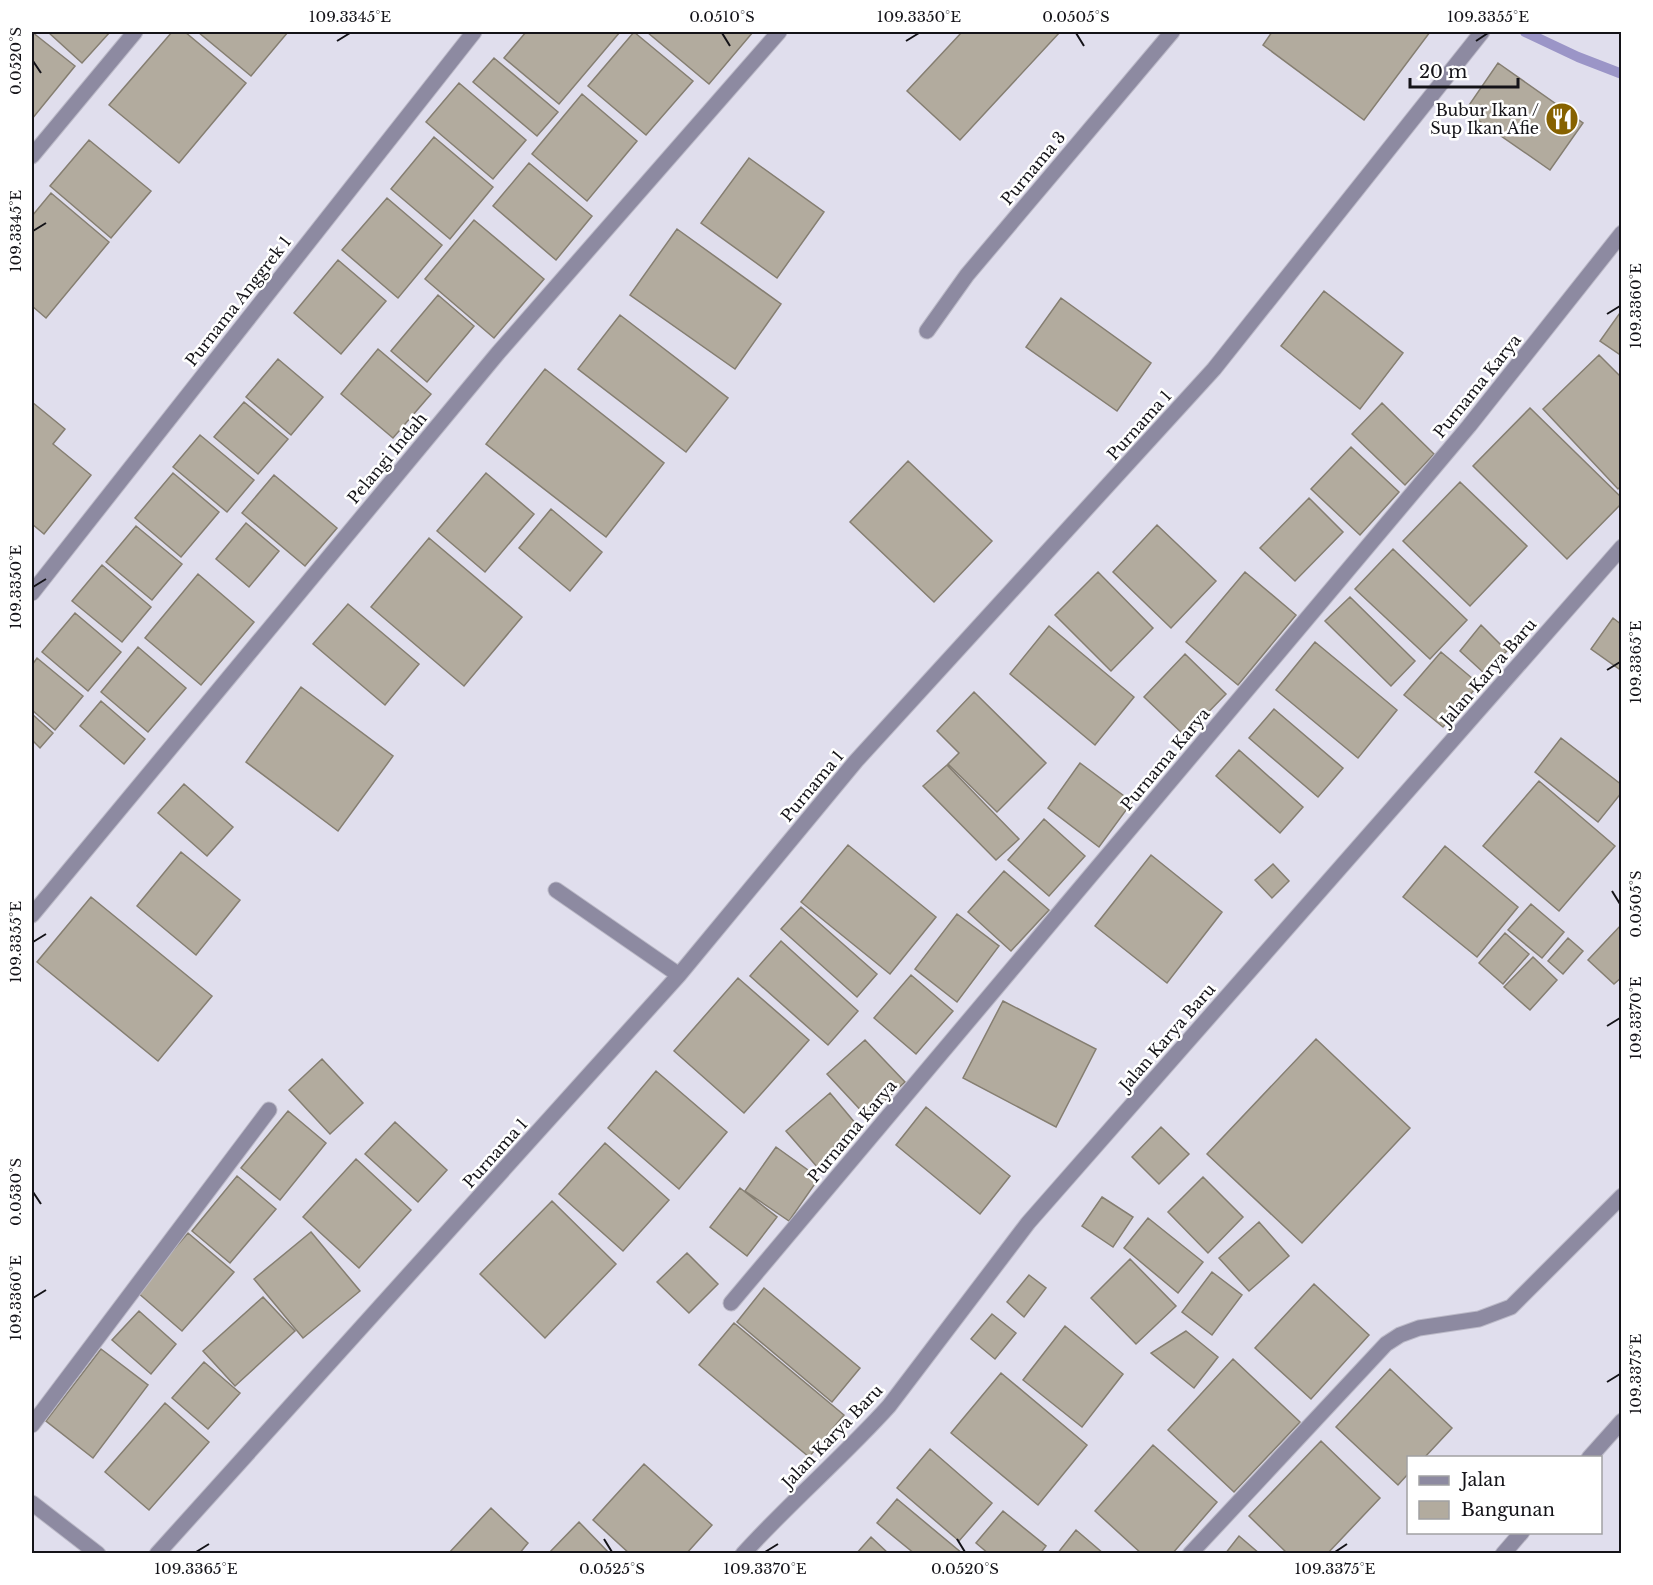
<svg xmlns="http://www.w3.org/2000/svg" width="1653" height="1585" font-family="'Libre Baskerville',serif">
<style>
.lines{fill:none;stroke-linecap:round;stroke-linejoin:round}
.stream{stroke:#9b95c7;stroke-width:10}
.building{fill:#b2ab9e;stroke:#857e71;stroke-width:1.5}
.minor-casing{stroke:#bbb9c7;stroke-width:17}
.minor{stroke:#8d8aa1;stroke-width:15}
.ticks{fill:none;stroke:#141318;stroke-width:2}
.labels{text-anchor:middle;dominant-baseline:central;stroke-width:5;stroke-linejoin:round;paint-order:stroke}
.poi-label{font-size:16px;fill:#141318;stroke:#fff;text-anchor:end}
.street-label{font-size:16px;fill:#141318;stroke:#fff}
.neatline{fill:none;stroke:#141318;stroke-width:2}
.ticks-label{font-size:15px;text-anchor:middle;fill:#141318}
</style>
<rect width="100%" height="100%" fill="#e0deed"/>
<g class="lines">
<path class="stream" d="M1525 32 1578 57 1622 74"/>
</g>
<path class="building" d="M32 32 75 66 32 119Z
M48 32H110L82 63Z
M172 32H185L246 83 179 163 109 105Z
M198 32H288L251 76Z
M526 32H620L559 104 504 58Z
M634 32 693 81 646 135 588 86Z
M647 32H753L709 84Z
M962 32H1060L960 140 907 91Z
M1272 32H1430L1364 120 1263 45Z
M494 58 558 112 537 136 473 82Z
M1498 63 1583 123 1550 170 1465 111Z
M459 83 526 140 493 179 426 122Z
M582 94 637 141 587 201 532 154Z
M434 137 493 187 450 239 391 189Z
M89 140 151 191 111 238 50 186Z
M749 158 824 212 777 278 701 223Z
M529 163 592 216 556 260 493 206Z
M51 193 109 242 46 318 32 306V216Z
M387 198 442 245 398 298 342 250Z
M474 220 544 279 494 338 425 279Z
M677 229 781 304 735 369 630 295Z
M338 260 386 301 341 354 294 313Z
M1324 291 1403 353 1360 409 1281 346Z
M438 295 474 326 427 382 391 351Z
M1061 298 1151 363 1117 411 1026 347Z
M1622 310V356L1600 341Z
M620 315 728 398 686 452 578 369Z
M378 349 431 394 393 438 341 394Z
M1599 355 1622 378V485L1618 489 1543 409Z
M278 359 323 397 291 435 246 397Z
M545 369 664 463 606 537 486 444Z
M32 402 65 429 53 444 91 475 44 534 32 524Z
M244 402 288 439 258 474 214 437Z
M1382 403 1434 454 1405 485 1352 434Z
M1530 408 1622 498V503L1567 559 1473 466Z
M200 435 254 480 227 512 173 467Z
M1351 447 1399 492 1360 535 1311 489Z
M908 461 992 541 934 602 850 522Z
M173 473 219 512 181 557 135 518Z
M486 473 534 514 485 572 437 531Z
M274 475 337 528 305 566 242 513Z
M1460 482 1527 546 1470 606 1403 541Z
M1309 498 1343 532 1295 581 1260 548Z
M551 509 602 552 570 591 519 548Z
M246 523 279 551 249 587 216 559Z
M1157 525 1216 581 1171 628 1113 572Z
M136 526 182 564 152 600 106 562Z
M429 538 522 617 464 686 371 607Z
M1393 549 1467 620 1430 659 1355 589Z
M102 565 151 607 122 642 72 601Z
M1098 572 1153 628 1111 671 1055 615Z
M1245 572 1296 615 1238 685 1186 642Z
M198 574 254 622 201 685 145 638Z
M1350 597 1415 661 1391 686 1325 621Z
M348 604 419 664 385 705 313 644Z
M75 613 121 652 88 691 42 652Z
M1613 618 1622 625V671L1591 649Z
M1481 625 1507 651 1484 673 1460 651Z
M1049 626 1134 697 1095 745 1010 674Z
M1315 642 1397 710 1358 758 1276 690Z
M138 647 186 688 148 732 101 692Z
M1441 652 1479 684 1443 727 1404 695Z
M1185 654 1226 694 1185 736 1144 697Z
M37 658 83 696 55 730 32 710V665Z
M301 687 393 756 338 831 246 762Z
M974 692 1046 763 997 812 948 764 959 753 937 731Z
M101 701 145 739 124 764 80 726Z
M1274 709 1343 768 1318 797 1249 738Z
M32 714 53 733 40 748 32 740Z
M1561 738 1622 785V792L1598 822 1535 772Z
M1239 750 1303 807 1280 833 1216 776Z
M1080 763 1132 802 1099 847 1048 808Z
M947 765 1019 839 996 860 923 786Z
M1539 781 1615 846 1559 911 1483 846Z
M184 784 233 827 207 856 158 813Z
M1044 819 1085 856 1049 896 1008 860Z
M848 845 936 917 890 974 801 902Z
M1445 846 1518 907 1477 957 1403 897Z
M181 852 240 900 196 955 137 906Z
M1151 855 1222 912 1167 983 1095 926Z
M1273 864 1289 881 1272 898 1255 880Z
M1004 871 1049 910 1011 951 968 912Z
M91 897 212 996 158 1061 37 962Z
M1531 904 1564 932 1542 958 1508 930Z
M801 907 877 974 857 997 781 929Z
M957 914 999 946 957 1002 915 969Z
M1621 925 1622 977 1614 984 1588 960Z
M1505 933 1529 954 1503 984 1479 963Z
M1568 938 1583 951 1563 974 1548 961Z
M781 941 858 1011 828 1045 750 976Z
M1533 957 1557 980 1530 1010 1504 987Z
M911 975 953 1011 916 1054 874 1018Z
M738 978 809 1040 744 1113 674 1051Z
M1003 1001 1096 1049 1056 1127 963 1078Z
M1316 1039 1410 1128 1302 1243 1207 1154Z
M865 1040 905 1082 867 1117 827 1074Z
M322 1059 363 1103 330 1134 289 1090Z
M656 1071 727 1132 679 1189 608 1128Z
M830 1093 861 1130 818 1168 786 1131Z
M926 1107 1010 1176 980 1214 896 1145Z
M288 1111 326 1143 280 1200 241 1168Z
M395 1122 447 1170 418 1202 365 1154Z
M1161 1127 1189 1154 1159 1184 1132 1157Z
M605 1143 669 1200 623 1251 559 1194Z
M776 1147 819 1178 789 1221 745 1191Z
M356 1159 411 1210 359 1268 303 1217Z
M237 1176 276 1209 230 1263 192 1231Z
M1203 1177 1243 1217 1208 1253 1168 1212Z
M740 1188 777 1217 747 1256 710 1227Z
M1102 1197 1133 1217 1113 1247 1082 1226Z
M552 1201 616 1264 545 1338 480 1274Z
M1148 1218 1203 1262 1178 1293 1124 1248Z
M1259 1222 1289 1256 1249 1291 1219 1258Z
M311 1232 360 1291 303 1338 254 1279Z
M188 1233 234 1272 182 1331 137 1292Z
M687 1253 718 1284 689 1313 657 1282Z
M1130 1259 1176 1306 1136 1344 1091 1298Z
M1212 1272 1242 1295 1212 1335 1182 1312Z
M1029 1275 1046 1288 1024 1317 1007 1302Z
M1314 1284 1369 1335 1311 1399 1255 1348Z
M764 1288 860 1368 832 1402 737 1322Z
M263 1297 295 1331 235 1386 203 1351Z
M139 1311 176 1344 151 1374 112 1340Z
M992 1314 1016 1333 995 1359 971 1339Z
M734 1323 844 1415 809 1457 699 1365Z
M1065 1326 1123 1374 1082 1427 1023 1380Z
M1186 1331 1218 1357 1194 1388 1151 1353Z
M101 1349 148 1385 93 1458 46 1421Z
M1233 1359 1300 1422 1234 1492 1168 1430Z
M204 1362 240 1393 208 1429 172 1398Z
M1390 1369 1452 1428 1424 1458H1408V1474L1398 1485 1336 1427Z
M1001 1373 1087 1445 1038 1505 951 1433Z
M165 1403 209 1442 149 1510 105 1472Z
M1321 1441 1380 1498 1327 1554H1288L1249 1516Z
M1153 1445 1217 1502 1172 1554H1142L1095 1511Z
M930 1449 992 1503 959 1541 897 1488Z
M644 1464 712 1525 686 1554H630L593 1520Z
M897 1499 963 1554H915L877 1523Z
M491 1508 528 1543 519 1554H448Z
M1003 1511 1046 1546 1040 1554H989L976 1543Z
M579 1522 610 1554H548Z
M1076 1530 1104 1554H1057Z
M1239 1536 1260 1554H1225Z
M871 1537 889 1554H856Z"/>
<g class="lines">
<defs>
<path id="minor" d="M32 156 135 32
M927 331 967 275 1172 32
M32 593 474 32
M556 890 679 975
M32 915 498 353 779 32
M731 1303 1469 426 1622 233
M32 1425 269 1110
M1589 1458 1622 1421
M32 1503 98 1554
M157 1554 679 975 856 761 1214 369 1482 32
M743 1554C790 1502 843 1457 889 1406L1028 1223 1622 547
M1190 1554 1386 1344 1400 1335 1419 1328 1479 1319 1511 1307 1622 1196
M1503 1554 1522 1532"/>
</defs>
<use href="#minor" class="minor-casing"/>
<use href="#minor" class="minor"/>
</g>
<path class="ticks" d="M722 33 730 46M1076 33 1084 46M337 41 350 33M906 41 919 33M1476 41 1488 33M33 61 41 73M33 231 46 223M1607 314 1620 306M33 587 46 579M1607 670 1620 662M1612 891 1620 904M33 942 46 934M1607 1026 1620 1018M33 1192 41 1204M33 1298 46 1290M1607 1382 1620 1374M604 1539 612 1552M957 1539 965 1552M196 1552 209 1544M765 1552 778 1544M1335 1552 1347 1544"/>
<defs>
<symbol id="restaurant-disc" viewBox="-11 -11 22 22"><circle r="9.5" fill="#876200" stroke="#fff"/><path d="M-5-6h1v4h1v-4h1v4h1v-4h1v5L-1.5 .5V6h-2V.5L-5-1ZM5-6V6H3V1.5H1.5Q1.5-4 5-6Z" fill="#fff"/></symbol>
</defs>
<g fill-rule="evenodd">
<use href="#restaurant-disc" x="1543" y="100" width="38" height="38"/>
</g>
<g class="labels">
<g class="poi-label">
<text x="1539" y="110">Bubur Ikan /<tspan x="1539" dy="18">Sup Ikan Afie</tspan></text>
</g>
<g class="street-label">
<text transform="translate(1033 168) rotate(-50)">Purnama 3</text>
<text transform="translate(238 301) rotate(-52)">Purnama Anggrek 1</text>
<text transform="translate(1477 386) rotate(-51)">Purnama Karya</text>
<text transform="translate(1139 425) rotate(-48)">Purnama 1</text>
<text transform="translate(387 458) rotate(-50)">Pelangi Indah</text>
<text transform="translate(1488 672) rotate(-49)">Jalan Karya Baru</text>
<text transform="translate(1165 759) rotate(-50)">Purnama Karya</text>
<text transform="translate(812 786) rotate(-50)">Purnama 1</text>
<text transform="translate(1167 1037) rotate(-49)">Jalan Karya Baru</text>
<text transform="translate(852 1131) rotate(-50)">Purnama Karya</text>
<text transform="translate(495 1153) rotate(-48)">Purnama 1</text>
<text transform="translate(832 1436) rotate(-46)">Jalan Karya Baru</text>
</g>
</g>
<rect width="1653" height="1585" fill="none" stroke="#ffffff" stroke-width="66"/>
<rect x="1407" y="1456" width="195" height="78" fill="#ffffff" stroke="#a1a1a3" stroke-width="1.5"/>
<rect x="1419" y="1476" width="30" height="9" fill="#8d8aa1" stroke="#a1a1a3" stroke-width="1.5"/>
<text x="1461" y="1486" font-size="18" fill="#141318">Jalan</text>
<rect x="1419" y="1501" width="30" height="18" fill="#b2ab9e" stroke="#a1a1a3" stroke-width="1.5"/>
<text x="1461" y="1516" font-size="18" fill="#141318">Bangunan</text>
<path d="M1410 78v9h108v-9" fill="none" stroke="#141318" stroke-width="3"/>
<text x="1419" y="78" font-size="18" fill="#141318" stroke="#ffffff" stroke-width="4.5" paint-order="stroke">20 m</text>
<rect x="33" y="33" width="1587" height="1519" class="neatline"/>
<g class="ticks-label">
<text x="350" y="22">109.3345°E</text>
<text x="722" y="22">0.0510°S</text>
<text x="919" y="22">109.3350°E</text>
<text x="1076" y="22">0.0505°S</text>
<text x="1488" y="22">109.3355°E</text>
<text transform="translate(16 61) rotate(-90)" y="5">0.0520°S</text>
<text transform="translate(16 231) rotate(-90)" y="5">109.3345°E</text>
<text transform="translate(1636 306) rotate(-90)" y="5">109.3360°E</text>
<text transform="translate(16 587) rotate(-90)" y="5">109.3350°E</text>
<text transform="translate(1636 662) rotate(-90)" y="5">109.3365°E</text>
<text transform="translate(1636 904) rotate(-90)" y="5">0.0505°S</text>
<text transform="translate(16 942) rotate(-90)" y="5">109.3355°E</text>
<text transform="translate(1636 1018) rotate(-90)" y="5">109.3370°E</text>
<text transform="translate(16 1192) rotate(-90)" y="5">0.0530°S</text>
<text transform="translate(16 1298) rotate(-90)" y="5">109.3360°E</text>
<text transform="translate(1636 1374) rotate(-90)" y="5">109.3375°E</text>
<text x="196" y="1574">109.3365°E</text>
<text x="612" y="1574">0.0525°S</text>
<text x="765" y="1574">109.3370°E</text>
<text x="965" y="1574">0.0520°S</text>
<text x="1335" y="1574">109.3375°E</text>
</g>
</svg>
